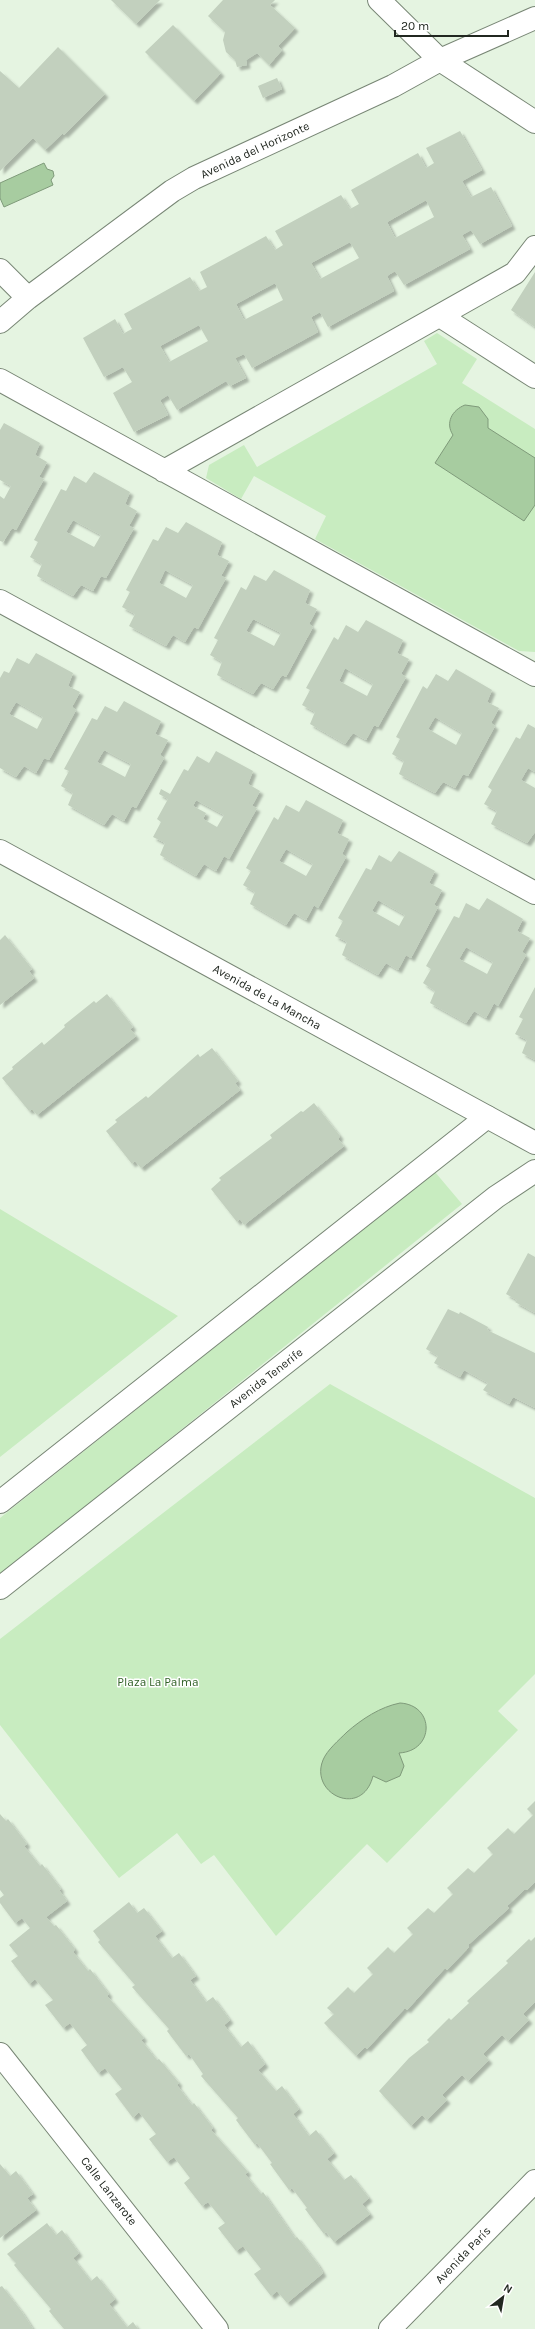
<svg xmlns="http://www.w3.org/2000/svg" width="535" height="2329" font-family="Karla,sans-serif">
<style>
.green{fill:#c8ecc0}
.water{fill:#a7cca0;stroke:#7f9a7a}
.building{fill:#c2d0be;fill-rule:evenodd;filter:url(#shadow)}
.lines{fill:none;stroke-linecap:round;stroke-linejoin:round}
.minor-casing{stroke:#788675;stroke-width:24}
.major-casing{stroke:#788675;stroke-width:24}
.minor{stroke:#fff;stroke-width:22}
.major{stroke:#fff;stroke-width:22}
.labels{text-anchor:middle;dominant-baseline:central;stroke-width:3;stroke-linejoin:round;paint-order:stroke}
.street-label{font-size:12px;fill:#212720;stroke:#fff}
.park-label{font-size:12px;fill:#306026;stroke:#fff}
</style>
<defs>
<filter id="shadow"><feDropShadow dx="3.5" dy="3.5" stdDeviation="1" flood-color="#0004"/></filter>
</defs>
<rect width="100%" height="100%" fill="#e5f4e1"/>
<path class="green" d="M437 333 477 359 462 383 535 429V652L519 651 315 539 326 516 254 476 241 499 206 478 209 465 244 445 257 467 437 364 424 341Z
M435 1172 462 1204 0 1575V1518Z
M0 1209 178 1316 0 1457Z
M330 1384 535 1498V1674L498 1711 518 1730 387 1863 367 1844 276 1936 214 1855 201 1864 177 1833 119 1878 0 1725V1639Z"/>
<path class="water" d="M44 163 47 169 53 171 54 176 51 180 53 185 4 207 0 198V183Z
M465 405 479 407 488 419V428L535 458V505L524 521 435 463 453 435C445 423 452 410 465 405Z
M400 1703C435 1705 435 1751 399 1753L404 1766 400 1776 386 1782 373 1776C362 1819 309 1794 323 1760 327 1750 339 1740 347 1732 362 1719 380 1707 400 1703Z"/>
<path class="building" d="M111 0H160L136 24Z
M223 0H275L270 5 295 28 278 46 282 50 269 65 257 53 246 60 247 65 237 67 235 60 226 52 223 40 225 32 208 16Z
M173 25 221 73 194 101 145 52Z
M58 47 105 94 64 135 63 133 45 150 33 138 0 171V71L19 88Z
M277 78 282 89 263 98 258 86Z
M460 131 482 170 462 181 467 190 471 197 491 187 512 226 480 244 471 230 462 235 470 249 404 285 395 271 390 274 387 276 394 291 328 327 320 312 313 316 311 317 318 332 252 368 244 354 235 358 246 378 230 386 226 381 177 410 168 395 160 400 168 415 134 432 113 393 132 382 123 367 104 377 83 338 115 319 123 334 128 331 132 329 124 314 190 277 199 291 207 287 200 272 266 236 275 250 283 245 275 231 341 195 350 209 359 204 351 190 418 153 426 168 434 163 426 148ZM426 200 434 217 395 238 387 222ZM350 242 359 258 320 279 311 263ZM275 283 283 300 244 320 236 304ZM199 325 208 341 169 362 160 346Z
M535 272V327L511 310Z
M4 423 40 443 35 455 47 462 39 477 44 479 16 530 12 528 3 542 0 541V496L4 499 11 486 0 480V430Z
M94 472 130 492 125 504 137 511 129 526 134 528 106 578 101 576 93 591 81 585 73 596 37 576 42 564 30 557 38 542 34 540 61 489 66 491 74 476 86 483ZM73 520 101 535 94 547 66 532Z
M186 522 222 542 217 555 229 561 221 576 226 578 198 629 194 627 185 642 173 635 166 646 129 626 135 614 122 607 130 592 126 590 153 539 158 541 166 527 178 533ZM165 570 193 585 186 598 159 583Z
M274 570 310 590 305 603 317 609 309 624 313 627 286 677 282 675 273 689 261 683 253 694 217 675 222 662 210 655 218 640 214 638 241 587 246 590 254 575 266 581ZM253 619 281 633 274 646 246 631Z
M366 620 403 640 397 653 409 659 401 674 406 677 378 727 374 725 366 740 353 733 345 744 310 724 315 712 302 705 310 690 306 688 334 637 338 640 346 625 358 632ZM345 668 373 684 367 696 339 681Z
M36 653 73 673 68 686 80 692 72 707 76 710 49 760 44 758 36 773 24 766 16 777 0 768V678L4 671 9 673 17 658 29 664ZM16 702 43 717 37 729 9 714Z
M456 669 492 690 487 702 499 708 491 723 495 726 468 776 463 774 455 788 443 782 435 793 399 774 404 761 392 754 400 739 396 737 423 686 427 689 436 674 448 681ZM435 717 462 733 456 745 428 729Z
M124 701 161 721 155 734 168 740 160 755 164 758 136 808 132 806 124 821 112 814 104 825 68 805 73 793 61 786 69 771 64 769 92 718 97 720 105 706 117 712ZM104 750 131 764 125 777 97 762Z
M528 724 535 728V772L528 768 521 780 535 788V832L527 843 491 824 497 811 484 804 492 790 488 787 516 737 520 739Z
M216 751 253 771 248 784 260 791 252 806 257 808 229 859 224 856 216 871 204 864 196 876 160 855 165 843 153 837 161 822 157 819 168 799 159 794 161 789 170 794 184 769 188 771 197 756 209 763ZM196 800 224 815 217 827 203 819 206 813 193 806Z
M306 800 343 820 337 833 349 839 342 854 346 857 318 908 314 905 306 920 294 913 286 925 250 904 255 892 243 885 251 871 246 868 274 817 278 820 286 805 299 812ZM286 849 313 864 306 876 279 861Z
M399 851 435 871 429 883 442 890 434 905 438 907 411 958 406 955 398 970 386 963 378 975 342 955 347 942 335 936 343 921 338 918 366 868 371 870 379 855 391 862ZM378 900 405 915 399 926 372 911Z
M487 898 523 919 517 931 530 938 522 952 526 955 498 1006 494 1003 486 1018 474 1011 466 1023 430 1003 435 991 423 983 431 969 426 966 454 916 459 918 466 903 479 910ZM466 947 493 962 487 974 459 959Z
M5 935 32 969 29 971 34 978 0 1005V940Z
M535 987V1060L522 1053 527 1040 515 1034 523 1019 519 1017Z
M107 994 133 1027 130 1029 136 1036 37 1115 32 1109 29 1111 2 1078 13 1069 12 1067 42 1042 44 1045 65 1027 64 1025 94 1001 96 1003Z
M212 1048 238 1081 235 1083 240 1090 141 1168 135 1161 132 1164 106 1131 117 1122 115 1120 146 1096 148 1098 198 1054 200 1057Z
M314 1103 340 1136 338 1139 344 1146 244 1225 240 1219 237 1222 211 1189 221 1180 219 1178 272 1138 270 1135 301 1111 303 1112Z
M528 1253 535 1257V1313L515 1302 517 1300 506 1294Z
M448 1309 459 1314 460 1312 488 1327 487 1330 535 1353V1408L513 1397 509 1404 483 1390 488 1383 464 1370 460 1377 434 1363 438 1356 426 1349Z
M535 1801V1882L527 1890 525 1889 507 1906 509 1908 468 1945 469 1947 447 1970 445 1968 407 2010 405 2008 367 2049 365 2047 356 2056 324 2023 334 2014 327 2008 348 1987 354 1993 373 1974 367 1968 388 1947 394 1953 413 1934 407 1928 428 1908 434 1913 453 1894 447 1888 468 1868 474 1873 493 1854 487 1848 508 1828 514 1834 533 1815 527 1809Z
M0 1814 6 1821 8 1819 27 1844 24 1846 40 1866 42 1864 61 1889 59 1890 67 1901 46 1917 54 1926 56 1925 75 1949 73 1952 88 1971 90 1969 109 1994 107 1996 144 2038 141 2040 157 2060 159 2059 179 2083 177 2085 192 2105 194 2103 213 2128 211 2130 248 2172 245 2174 261 2194 263 2192 295 2238 297 2237 317 2263 323 2273 287 2303 277 2291 271 2296 254 2274 261 2269 243 2246 236 2251 218 2228 225 2223 208 2202 202 2206 184 2183 190 2178 174 2157 167 2162 149 2139 156 2134 139 2112 133 2118 115 2094 122 2089 105 2068 98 2073 81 2050 87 2045 70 2023 63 2028 45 2005 53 2000 35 1979 29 1984 11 1961 18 1956 9 1945 30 1928 22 1918 15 1923 0 1903V1898L4 1895 0 1890Z
M129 1902 137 1913 144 1908 162 1931 155 1936 172 1958 179 1953 196 1976 190 1980 206 2002 213 1997 230 2020 224 2025 241 2047 248 2041 265 2064 258 2070 276 2091 282 2086 299 2109 293 2114 309 2136 316 2130 334 2153 327 2159 344 2180 351 2175 369 2198 362 2204 370 2214 334 2242 326 2232 324 2234 305 2209 307 2208 292 2188 289 2190 270 2164 272 2163 257 2143 255 2145 236 2120 238 2118 201 2076 203 2074 189 2054 186 2056 167 2031 169 2029 132 1987 135 1985 98 1942 100 1940 93 1931Z
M535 1937V2002L523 2014 529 2020 508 2041 502 2035 483 2054 489 2060 468 2081 462 2075 442 2095 447 2100 427 2120 422 2115 411 2126 379 2091 409 2058 429 2042 427 2040 449 2018 451 2020 469 2003 467 2001 508 1963 506 1961 529 1939 531 1941Z
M0 2164 10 2176 16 2171 33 2194 27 2198 36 2210 0 2238Z
M47 2223 56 2235 62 2230 79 2253 73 2258 91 2281 97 2276 115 2299 109 2304 127 2327 133 2322 138 2329H64L49 2311 51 2309 14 2265 16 2263 7 2254Z
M2 2286 22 2312 33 2329H0V2287Z"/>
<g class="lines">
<defs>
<path id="minor" d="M379 0 440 60 535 122
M0 270 28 298
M440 316 535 377
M0 322 28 298 172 191 194 178 393 86 440 60 535 18
M0 380 535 675
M164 471 515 273 535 247
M0 601 535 893
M0 1502 487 1117
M0 1588 496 1197 535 1171
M0 2054 217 2329"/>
<path id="major" d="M0 851 535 1143
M390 2329 535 2181"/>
</defs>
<use href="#minor" class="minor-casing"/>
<use href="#major" class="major-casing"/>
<use href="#minor" class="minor"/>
<use href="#major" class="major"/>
</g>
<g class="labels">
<g class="street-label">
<text transform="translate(255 150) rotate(-25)">Avenida del Horizonte</text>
<text transform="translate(267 997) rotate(29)">Avenida de La Mancha</text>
<text transform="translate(266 1378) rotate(-38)">Avenida Tenerife</text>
<text transform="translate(109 2191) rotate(52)">Calle Lanzarote</text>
<text transform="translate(463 2255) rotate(-46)">Avenida París</text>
</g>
<g class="park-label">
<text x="158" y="1682">Plaza La Palma</text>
</g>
</g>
<g transform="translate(503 2297) rotate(31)" stroke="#ffffff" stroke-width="3" paint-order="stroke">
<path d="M0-3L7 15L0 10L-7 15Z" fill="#212720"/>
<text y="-6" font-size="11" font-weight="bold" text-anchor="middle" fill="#212720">N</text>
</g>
<path d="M395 30v6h113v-6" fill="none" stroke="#212720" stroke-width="2"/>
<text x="401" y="30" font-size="12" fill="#212720" stroke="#ffffff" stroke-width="3" paint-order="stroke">20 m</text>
</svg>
